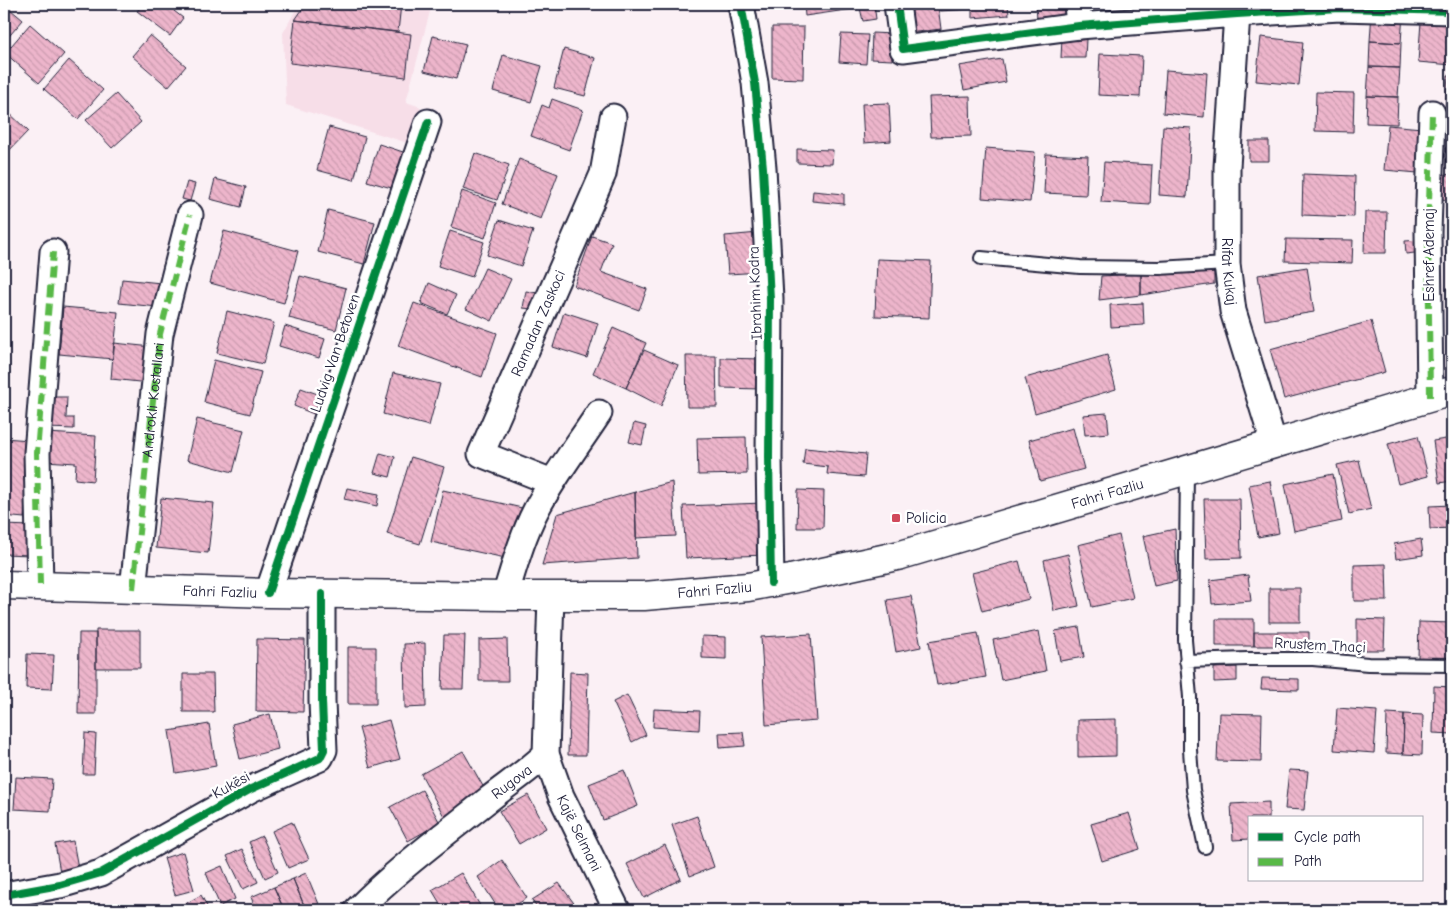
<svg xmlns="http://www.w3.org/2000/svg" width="1456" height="914" font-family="'Comic Neue',sans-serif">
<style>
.built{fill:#f7dee8}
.building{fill:url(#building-back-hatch);stroke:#22223b}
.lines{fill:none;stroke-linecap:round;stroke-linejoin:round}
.lane-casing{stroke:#22223b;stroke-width:16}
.street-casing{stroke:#22223b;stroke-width:29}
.primary-casing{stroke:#22223b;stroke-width:31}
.lane{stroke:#fff;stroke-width:12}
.street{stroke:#fff;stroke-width:25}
.primary{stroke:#fff;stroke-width:28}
.quiet{stroke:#58b947;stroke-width:6;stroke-dasharray:12 6;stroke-linecap:butt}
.cycleway-casing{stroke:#fff;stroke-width:11}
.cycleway{stroke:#00873e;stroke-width:8}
.poi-dot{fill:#d1495b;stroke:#fff;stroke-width:2}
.labels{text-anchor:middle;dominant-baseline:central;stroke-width:5;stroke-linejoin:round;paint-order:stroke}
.street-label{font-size:15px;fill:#22223b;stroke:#fff}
.poi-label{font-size:15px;fill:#22223b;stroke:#fff;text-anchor:start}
</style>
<defs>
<pattern id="building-back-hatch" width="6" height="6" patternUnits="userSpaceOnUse" patternTransform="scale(1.25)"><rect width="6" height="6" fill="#edb5cb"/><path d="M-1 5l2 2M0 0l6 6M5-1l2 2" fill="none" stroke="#cb9baf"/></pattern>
</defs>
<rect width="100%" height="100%" fill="#fbf0f5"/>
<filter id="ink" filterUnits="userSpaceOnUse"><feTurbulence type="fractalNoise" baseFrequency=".02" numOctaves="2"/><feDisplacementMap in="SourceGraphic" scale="10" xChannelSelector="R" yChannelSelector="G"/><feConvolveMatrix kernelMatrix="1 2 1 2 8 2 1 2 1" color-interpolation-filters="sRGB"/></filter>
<g filter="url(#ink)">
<path class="built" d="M299 4H432L406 102 421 107 408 143 286 105 283 33Z"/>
<path class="building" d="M4 4 23 20 4 42Z
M143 4H175L178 6 174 11 183 18 170 36 137 11Z
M306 4H401L398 32 295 20Z
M804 4H874L876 19 863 21 860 8 805 16Z
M916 4H932V6L916 7Z
M940 4H1008L1009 15 972 18V9L940 11Z
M1036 4H1066L1067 19 1037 20Z
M938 6 941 29 909 33 906 11Z
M1372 12 1403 13 1401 43 1370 41Z
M295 20 411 34 406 77 290 63Z
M1421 22 1452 25V65L1418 62Z
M30 24 64 54 39 83 5 53Z
M772 27H804L803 79 772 78Z
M872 33 893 34 892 60 871 59Z
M841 34 868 35 866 64 839 62Z
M150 35 186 66 168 87 132 56Z
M433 36 466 44 456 79 424 71Z
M1261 37 1303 42 1299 85 1256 81Z
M1062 38 1086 39 1085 58H1061Z
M1370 41 1401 43 1400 68 1369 67Z
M564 49 595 58 585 96 554 88Z
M1100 54 1142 56 1140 97 1098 95Z
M503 55 542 66 531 102 493 91Z
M1002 59 1006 82 964 90 959 66Z
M69 60 103 90 78 119 44 89Z
M1369 67 1400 68 1398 97 1367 96Z
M1166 70 1207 73 1204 117 1163 113Z
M1448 75H1452V112H1445Z
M1316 92 1354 93 1353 132 1315 131Z
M116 94 141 122 112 148 86 120Z
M970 96 971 136 931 137 929 97Z
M1367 96 1398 97 1397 124 1366 123Z
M552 99 583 110 569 150 531 136 542 105 549 108Z
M889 103 891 141 864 143 862 104Z
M4 108 28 131 5 155 4 154Z
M1388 125 1422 128 1418 173 1384 170Z
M1163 126 1191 128 1187 197 1159 195Z
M329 127 365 137 354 180 317 170Z
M1249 141H1269V161H1249Z
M379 144 406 153 395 189 367 181Z
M986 148 1035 152 1030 202 982 198Z
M797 149 833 150 832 164 797 163Z
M475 153 509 165 497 200 463 189Z
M1046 154 1088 156 1086 195 1044 193Z
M519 159 558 174 541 219 502 204Z
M1104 162 1152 165 1150 205 1101 202Z
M1303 174 1355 176 1354 217 1302 215Z
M1440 174 1452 175V200L1438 199Z
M215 179 246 187 241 207 210 199Z
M187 182 195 184 190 201 182 199Z
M462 191 496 203 485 238 451 227Z
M813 191 844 194V204L812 201Z
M328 210 375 222 364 264 318 252Z
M1365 212H1387L1386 253H1364Z
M499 220 533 231 521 266 487 255Z
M224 231 298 251 284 303 210 283Z
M450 231 484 242 472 277 438 266Z
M759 233 762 272 728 274 725 236Z
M592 236 612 243 601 272 647 289 639 310 574 286Z
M1286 239 1353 240 1352 263 1285 261Z
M1421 240 1423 252 1406 254 1405 241Z
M1447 245H1452V257H1446Z
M877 259 931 261 929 318 875 316Z
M1214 267V284L1141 295V274Z
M1307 267 1314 312 1265 320 1258 275Z
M485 268 511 279 492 321 466 309Z
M1141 274V295L1099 300 1101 276Z
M300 276 346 288 336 330 289 318Z
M122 279 161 283 158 307 119 303Z
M429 283 456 295 447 314 421 303Z
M1447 288H1452V339Z
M526 291 543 294 540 310 523 308Z
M414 303 497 333 482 377 398 346Z
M1143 303 1144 325 1111 327 1110 305Z
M63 307 118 312 113 359 59 354Z
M227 311 274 323 263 364 217 353Z
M564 312 598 323 587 358 553 347Z
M1371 321 1385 372 1284 399 1270 349Z
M285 326 325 339 319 358 279 346Z
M613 328 646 343 626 388 593 373Z
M114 343 152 347 149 383 111 379Z
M644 350 678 365 661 406 626 388Z
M1107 355 1116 389 1035 413 1025 378Z
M686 356H716L717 407H687Z
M721 358 762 359 761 389 721 388Z
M214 360 261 372 250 414 204 402Z
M393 373 440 384 429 426 383 414Z
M301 388 323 396 316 415 294 406Z
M48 397H67L66 418H74V429L47 428Z
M1107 413 1109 433 1085 435 1083 415Z
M197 419 244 430 233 472 187 460Z
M634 423 646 426 642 445 629 442Z
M1073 428 1084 469 1040 481 1029 440Z
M47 433 96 436 93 481 75 479 76 463 45 461Z
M1418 436 1428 476 1398 484 1388 444Z
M746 437 747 474 698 475 697 438Z
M4 438 30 440 24 518 4 516Z
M1452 438V481L1439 483 1433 441Z
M805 448 866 454 864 477 827 474 828 467 803 464Z
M380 453 395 457 390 477 374 473Z
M411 457 444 467 420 544 387 534Z
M1359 460 1371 509 1349 514 1337 465Z
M1333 474 1342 521 1294 531 1285 484Z
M1270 481 1279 533 1258 537 1249 485Z
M672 482 676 536 636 538 635 492Z
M347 488 379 494 377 506 344 499Z
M443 490 522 508 510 559 431 542Z
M798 490 824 491 823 528H797Z
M635 492 637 558 542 565 557 514Z
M161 498 214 503 208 553 156 548Z
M1204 499H1240L1241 558 1206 559Z
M764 503 766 555 686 558 683 506Z
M1452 505V528L1430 529 1429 506Z
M4 525 31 526 30 555 4 554Z
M1175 529 1177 581 1154 586 1143 536Z
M1119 535 1133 598 1092 607 1078 545Z
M1421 539 1423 555 1396 559 1394 544Z
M1068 554 1079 606 1054 611 1044 560Z
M1019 561 1029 599 982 611 972 573Z
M1386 564 1387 601H1354V565Z
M1248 575 1251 601 1212 604 1210 580Z
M1269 588H1300V622H1269Z
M911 596 921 647 896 652 887 600Z
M1216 619H1254V646H1216Z
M1357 619 1385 620 1384 650H1357Z
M1419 622 1452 623V659L1418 658Z
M1079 627 1084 657 1060 661 1055 631Z
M96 630H140V668H96Z
M1039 631 1046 671 1001 680 993 640Z
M4 632H8L7 672H4Z
M1254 632H1309V646H1254Z
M79 633H96V714H78Z
M978 633 986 677 937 685 929 641Z
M811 634 817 721 766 725 761 637Z
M444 635H465L463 689H442Z
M702 636 726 637V659L702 658Z
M257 639 305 640 303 712 256 711Z
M507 639 508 681H479V640Z
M425 643 426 707 405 708 404 644Z
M348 647H376V704H348Z
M27 654 54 655 52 689 26 688Z
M1237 667V681L1214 682V668Z
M570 672 588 673 586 755H568Z
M183 674H213L214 712H183Z
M1262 678 1299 679V690L1261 689Z
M1434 686 1452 687V734L1433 733Z
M627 695 646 735 632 742 613 702Z
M1337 708 1377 711 1374 753 1334 750Z
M654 709 700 711 699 730 653 727Z
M1219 713 1262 714 1261 762 1217 761Z
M1387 713 1404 714 1403 754 1386 753Z
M270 714 278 749 240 759 232 724Z
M1404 714 1423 715 1422 755 1403 754Z
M1116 719V756L1078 757V720Z
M389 720 400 759 370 768 359 728Z
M209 724 216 766 176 773 169 731Z
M743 732 745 746 720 748 719 733Z
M85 733 96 734 94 774H83Z
M463 751 484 788 475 793 478 799 445 818 421 774Z
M624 770 638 806 603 820 589 784Z
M1289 770 1308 771 1304 810 1285 809Z
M16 777 52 779 50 811 14 809Z
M422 790 440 823 408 841 390 807Z
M528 795 546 828 519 844 499 811Z
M1269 802V818H1250V839L1233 840 1231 804Z
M1129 813 1140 849 1102 861 1091 824Z
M697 816 714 867 690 876 672 825Z
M292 822 309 859 288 868 272 831Z
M262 836 278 872 265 878 249 842Z
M73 841 78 868 60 872 55 844Z
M665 845 681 879 644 898 627 864Z
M242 849 258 882 243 889 227 856Z
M183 852 194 890 175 895 164 858Z
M502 860 527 898 508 910H499L478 877Z
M222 866 235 899 220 906 206 873Z
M306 873 319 904 306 910 293 879Z
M461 873 482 909 479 910H444L432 890Z
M293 879 306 910H284L274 887Z
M559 883 579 910H538L532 900Z
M274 887 284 910H256L251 897Z
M201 895 209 910H188L185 904Z"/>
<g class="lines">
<defs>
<path id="lane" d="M981 258 1080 267 1159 268 1227 264
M1187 471 1185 640 1190 697V750L1193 790 1205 847
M1186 661 1247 659H1313L1368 664 1452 665"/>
<g id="street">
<path d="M741 4 755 83 763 168 770 299 769 457 771 583"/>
<path d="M897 4 903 49 1079 26 1237 14 1340 8 1452 11"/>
<path d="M1077 4 1079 26"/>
<path id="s1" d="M1237 14 1227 167V264L1233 311 1274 444"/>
<path d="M1430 397 1428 232 1432 113"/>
<path id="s2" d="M552 482 481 454 603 174 613 117"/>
<path d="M40 585 37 453 53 252"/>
<path d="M133 589 160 334 190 215"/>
<path d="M268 593 428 122"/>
<path d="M505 596C514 567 522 537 536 510 554 476 578 445 599 413"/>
<path id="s3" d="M551 596 546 754 561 796 617 910"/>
<path d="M4 895 60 885 101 873 251 789 320 758 324 750 322 701V594"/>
<path id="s4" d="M357 910C397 869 444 835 489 799 508 784 528 771 546 754"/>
</g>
<g id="primary">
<path id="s5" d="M4 585 268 593 505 596H644L748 587 791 579 901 555 1452 391"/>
</g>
</defs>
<use href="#lane" class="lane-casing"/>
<use href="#street" class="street-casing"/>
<use href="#primary" class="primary-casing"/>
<use href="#lane" class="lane"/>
<use href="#street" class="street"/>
<use href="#primary" class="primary"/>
<g class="quiet">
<path d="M1430 397 1428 232 1432 113"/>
<path d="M40 585 37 453 53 252"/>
<path id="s6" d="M133 589 160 334 190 215"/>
</g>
<defs>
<path id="cycleway" d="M741 4 755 83 763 168 770 299 769 457 771 583
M897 4 903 49 1079 26 1237 14 1340 8 1452 11
M268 593 428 122
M4 895 60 885 101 873 251 789 320 758 324 750 322 701V594"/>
</defs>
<use href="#cycleway" class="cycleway-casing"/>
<use href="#cycleway" class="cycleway"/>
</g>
</g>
<rect class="poi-dot" x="891" y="513" width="10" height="10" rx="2.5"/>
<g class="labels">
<g class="street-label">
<text transform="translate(1429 255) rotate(-90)">Eshref Ademaj</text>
<text stroke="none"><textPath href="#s1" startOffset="258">Rifat Kukaj</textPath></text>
<text transform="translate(755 293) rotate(-92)">Ibrahim Kodra</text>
<text stroke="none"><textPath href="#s2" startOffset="219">Ramadan Zaskoci</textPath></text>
<text transform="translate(335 353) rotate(-71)">Ludvig Van Betoven</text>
<text stroke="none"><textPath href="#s6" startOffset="190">Androkli Kostallari</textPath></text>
<text stroke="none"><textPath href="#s5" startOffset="1116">Fahri Fazliu</textPath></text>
<text stroke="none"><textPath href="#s5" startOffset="711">Fahri Fazliu</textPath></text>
<text stroke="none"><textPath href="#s5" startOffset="216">Fahri Fazliu</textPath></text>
<text transform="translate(1320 645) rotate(3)">Rrustem Thaçi</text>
<text stroke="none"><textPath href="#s4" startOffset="201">Rugova</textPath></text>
<text transform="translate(231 785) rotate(-29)">Kukësi</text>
<text stroke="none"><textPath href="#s3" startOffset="244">Kajë Selmani</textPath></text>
</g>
<g class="poi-label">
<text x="906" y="518">Policia</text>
</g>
</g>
<rect width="1456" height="914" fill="none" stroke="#fff" stroke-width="20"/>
<rect x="10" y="10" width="1436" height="894" fill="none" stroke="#22223b" stroke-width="2" filter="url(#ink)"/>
<rect x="1248" y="816" width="175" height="65" fill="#ffffff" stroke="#a7a7b1"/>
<rect x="1258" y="833" width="25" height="8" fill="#00873e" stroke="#a7a7b1"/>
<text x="1294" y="842" font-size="15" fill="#22223b">Cycle path</text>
<rect x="1258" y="858" width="25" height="8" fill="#58b947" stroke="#a7a7b1"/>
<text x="1294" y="866" font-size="15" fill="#22223b">Path</text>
</svg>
